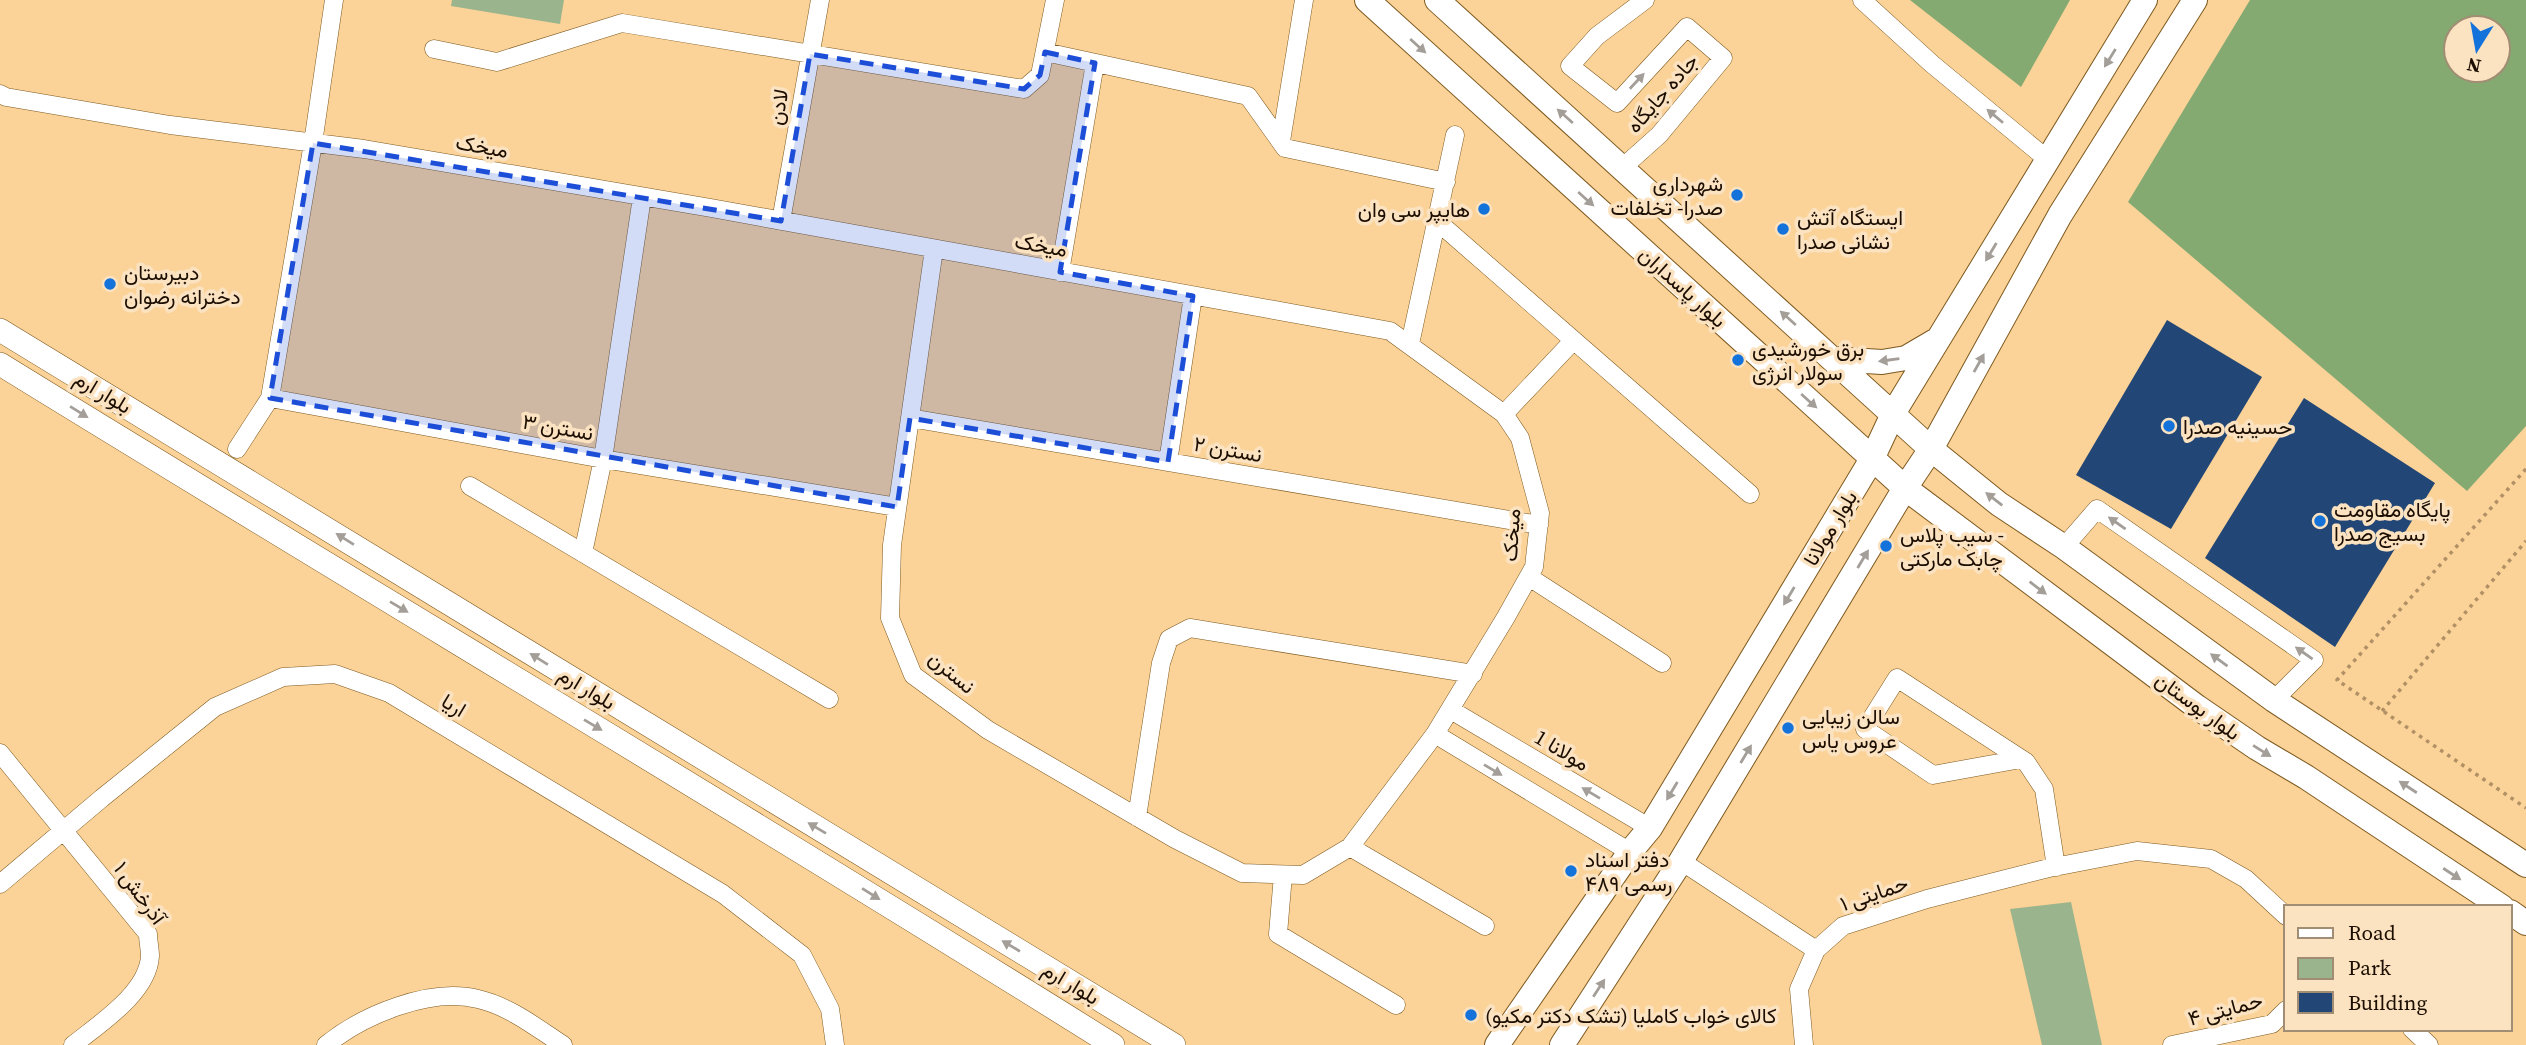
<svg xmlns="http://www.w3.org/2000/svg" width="2526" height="1045" font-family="'Source Serif 4',Vazirmatn,serif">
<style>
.green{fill:#9ab58d}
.forest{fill:#84aa72;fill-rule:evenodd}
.building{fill:#224675}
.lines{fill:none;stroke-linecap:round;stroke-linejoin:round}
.minor-casing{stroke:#7e5a20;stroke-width:19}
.tertiary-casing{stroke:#7e5a20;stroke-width:24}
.secondary-casing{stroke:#7e5a20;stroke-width:26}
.path{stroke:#b09064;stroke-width:3.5;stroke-dasharray:3.5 5;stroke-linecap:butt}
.minor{stroke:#fff;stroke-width:18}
.tertiary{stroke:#fff;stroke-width:23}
.secondary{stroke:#fff;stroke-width:24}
.oneway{fill:#a49e99}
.marked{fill:#1d4ed8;fill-opacity:0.2;stroke:#1d4ed8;stroke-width:5;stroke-dasharray:14 9;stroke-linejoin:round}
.poi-dot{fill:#1472db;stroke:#fbe2c0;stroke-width:2.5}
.labels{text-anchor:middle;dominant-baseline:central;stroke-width:7;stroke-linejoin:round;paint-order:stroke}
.street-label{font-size:21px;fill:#1b0d00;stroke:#fbe2c0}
.poi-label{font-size:21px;fill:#1b0d00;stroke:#fbe2c0;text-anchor:start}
</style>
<rect width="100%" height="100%" fill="#fbd297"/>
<path class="green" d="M452 0H564L560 24 451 6Z
M2071 902 2102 1045H2042L2010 909Z"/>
<path class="forest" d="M1910 0H2070L2021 87Z
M2250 0H2526V426L2467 491 2128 202ZM2456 28H2498V70H2456Z"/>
<path class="building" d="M2167 320 2262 377 2171 529 2076 475Z
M2304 398 2435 483 2335 647 2205 558Z"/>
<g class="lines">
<defs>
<path id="minor" d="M1862 0 1932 64 2047 159
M434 49 497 62 622 23 1024 89 1040 75 1055 0
M1045 52 1248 96 1285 148 1446 182
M0 94 6 97 170 125 364 149 711 208 1390 331 1504 414 1520 438 1540 513 1534 567 1506 617 1435 734 1350 847 1303 875 1242 873 1175 839 988 730 913 675 890 618 892 545 934 249
M1281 141 1304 0
M1622 168 1659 135 1723 58 1687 27 1617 103 1570 66 1597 36 1645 0
M781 221 820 0
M1438 222 1750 494
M1060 272 1095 63
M1410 344 1455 135
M270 398 313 143 334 0
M1504 414 1573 341
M910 418 1539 525
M237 449 270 398 603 459 897 507
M1168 462 1193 296
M470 486 829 699
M2064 547 2097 509 2314 660 2274 700
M583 553 603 459 642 197
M1529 577 1662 663
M1451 710 1650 828
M1435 734 1630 852
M0 753 148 934C148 941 150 949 150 956 148 993 99 1024 73 1045
M2021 759 1933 775 1865 729 1897 678 2026 762 2044 789 2056 867
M1137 817 1161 663 1169 639 1190 628 1473 674
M1350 847 1485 926
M1681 861 1816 950
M1283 875 1278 934 1396 1005
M0 884 102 798 215 707 283 677 335 674 389 693 723 894 802 955 830 1009 835 1045
M2412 1029 2429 1045
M326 1045C363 1015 430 987 478 999 509 1006 537 1028 563 1045
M1804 1045 1799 989 1816 950 1843 926 1927 899 2049 868 2137 851 2211 859 2246 879 2286 916
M2172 1045 2272 1024 2286 1010"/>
<path id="tertiary" d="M0 330 1174 1045
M0 364C370 592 745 814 1113 1045"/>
<path id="secondary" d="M1367 0 1905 488 2197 707 2257 748 2306 777 2502 907
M1437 0 1931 449 1999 504 2064 547 2274 700 2526 865
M1834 359 1882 362 1906 358 1935 341
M2510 912 2526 923
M1497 1045 1630 852 1650 828 1872 459 1894 412 2145 0
M1562 1045 1681 861 1905 488 1931 449 2060 215 2195 0"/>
</defs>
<use href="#minor" class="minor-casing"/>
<use href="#tertiary" class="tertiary-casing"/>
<use href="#secondary" class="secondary-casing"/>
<path class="path" d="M2526 469 2337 680 2526 808
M2382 711 2526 541"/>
<use href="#minor" class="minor"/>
<use href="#tertiary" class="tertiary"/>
<use href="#secondary" class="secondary"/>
</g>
<defs><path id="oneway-solid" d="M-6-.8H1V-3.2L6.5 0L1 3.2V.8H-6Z" transform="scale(1.75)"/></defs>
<g class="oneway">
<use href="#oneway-solid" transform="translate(1418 46) rotate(42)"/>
<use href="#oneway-solid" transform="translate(2110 58) rotate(122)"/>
<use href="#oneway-solid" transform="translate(1637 81) rotate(-47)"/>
<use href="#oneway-solid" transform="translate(1565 116) rotate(-138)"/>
<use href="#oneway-solid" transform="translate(1995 116) rotate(-140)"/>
<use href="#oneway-solid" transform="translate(1586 199) rotate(42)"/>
<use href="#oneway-solid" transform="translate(1991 252) rotate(121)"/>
<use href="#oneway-solid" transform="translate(1788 318) rotate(-138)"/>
<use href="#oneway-solid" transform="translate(1889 360) rotate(172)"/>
<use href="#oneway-solid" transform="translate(1979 363) rotate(-61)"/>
<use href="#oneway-solid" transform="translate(1809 401) rotate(42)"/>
<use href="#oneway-solid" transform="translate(79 412) rotate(32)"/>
<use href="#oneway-solid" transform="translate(1994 499) rotate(-142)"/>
<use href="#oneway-solid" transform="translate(2117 523) rotate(-145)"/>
<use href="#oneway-solid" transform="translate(345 539) rotate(-148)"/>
<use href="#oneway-solid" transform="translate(1863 559) rotate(-59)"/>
<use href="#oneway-solid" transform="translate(2038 588) rotate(37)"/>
<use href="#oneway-solid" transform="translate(1789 596) rotate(121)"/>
<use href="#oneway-solid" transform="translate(399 607) rotate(31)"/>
<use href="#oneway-solid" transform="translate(2304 653) rotate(-145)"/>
<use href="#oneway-solid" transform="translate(539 659) rotate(-148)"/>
<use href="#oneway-solid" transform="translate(2219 660) rotate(-144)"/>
<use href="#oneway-solid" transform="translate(593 725) rotate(31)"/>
<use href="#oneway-solid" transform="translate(2262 751) rotate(32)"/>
<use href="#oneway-solid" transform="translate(1746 754) rotate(-59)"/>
<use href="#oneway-solid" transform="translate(1493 770) rotate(31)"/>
<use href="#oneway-solid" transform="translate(2408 787) rotate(-147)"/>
<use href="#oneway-solid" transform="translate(1672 791) rotate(121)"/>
<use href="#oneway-solid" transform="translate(1591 793) rotate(-149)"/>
<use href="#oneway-solid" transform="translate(817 828) rotate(-149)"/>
<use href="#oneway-solid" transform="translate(2452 874) rotate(33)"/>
<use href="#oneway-solid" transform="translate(871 894) rotate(32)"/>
<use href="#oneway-solid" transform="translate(1011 946) rotate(-149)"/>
<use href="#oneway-solid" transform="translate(1599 988) rotate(-57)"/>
</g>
<path class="marked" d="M1045 52 1095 63 1060 272 1193 296 1168 462 910 418 897 507 270 398 313 143 781 221 810 54 1024 89 1040 75Z"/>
<g class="poi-dot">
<circle cx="1737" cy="195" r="7"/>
<circle cx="1484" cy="209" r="7"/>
<circle cx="1783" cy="229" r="7"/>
<circle cx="110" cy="284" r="7"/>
<circle cx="1738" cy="360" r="7"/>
<circle cx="2169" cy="426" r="7"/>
<circle cx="2320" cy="521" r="7"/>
<circle cx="1886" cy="546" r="7"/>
<circle cx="1788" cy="728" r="7"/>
<circle cx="1571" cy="871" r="7"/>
<circle cx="1471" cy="1015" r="7"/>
</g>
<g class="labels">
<g class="street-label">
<text transform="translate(1662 93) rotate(-49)">جاده جایگاه</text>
<text transform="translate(778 107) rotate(-80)">لادن</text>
<text transform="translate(482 146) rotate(10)">میخک</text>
<text transform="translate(1041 245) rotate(10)">میخک</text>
<text transform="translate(1683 287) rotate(42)">بلوار پاسداران</text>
<text transform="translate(103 392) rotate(31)">بلوار ارم</text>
<text transform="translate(558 427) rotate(10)">نسترن ۳</text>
<text transform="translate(1228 449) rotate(10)">نسترن ۲</text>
<text transform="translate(1830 528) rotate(-59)">بلوار مولانا</text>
<text transform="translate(1511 535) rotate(-86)">میخک</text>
<text transform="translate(952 672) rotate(40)">نسترن</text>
<text transform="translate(587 688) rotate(31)">بلوار ارم</text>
<text transform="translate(454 705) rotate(31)">اریا</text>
<text transform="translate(2198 706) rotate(36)">بلوار بوستان</text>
<text transform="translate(1562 750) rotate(31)">مولانا 1</text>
<text transform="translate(140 893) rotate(54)">آذرخش ۱</text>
<text transform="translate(1874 893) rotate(-19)">حمایتی ۱</text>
<text transform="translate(1071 983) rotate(31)">بلوار ارم</text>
<text transform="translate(2225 1009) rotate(-15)">حمایتی ۴</text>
</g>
<g class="poi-label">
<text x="1723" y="183" text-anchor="end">شهرداری<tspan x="1723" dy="24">صدرا- تخلفات</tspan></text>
<text x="1470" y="209" text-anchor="end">هایپر سی وان</text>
<text x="1797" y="217">ایستگاه آتش<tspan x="1797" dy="24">نشانی صدرا</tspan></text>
<text x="124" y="272">دبیرستان<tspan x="124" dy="24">دخترانه رضوان</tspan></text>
<text x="1752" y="348">برق خورشیدی<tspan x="1752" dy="24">سولار انرژی</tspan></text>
<text x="2183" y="426">حسینیه صدرا</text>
<text x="2334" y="509">پایگاه مقاومت<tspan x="2334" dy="24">بسیج صدرا</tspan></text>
<text x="1900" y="534">سیب پلاس -<tspan x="1900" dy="24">چابک مارکتی</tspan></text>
<text x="1802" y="716">سالن زیبایی<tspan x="1802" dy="24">عروس یاس</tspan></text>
<text x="1585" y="859">دفتر اسناد<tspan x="1585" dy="24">رسمی ۴۸۹</tspan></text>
<text x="1485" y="1015">کالای خواب کاملیا (تشک دکتر مکیو)</text>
</g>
</g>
<rect x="2284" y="905" width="228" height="126" fill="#fbe2c0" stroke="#a18d73" stroke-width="2"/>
<rect x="2298" y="928" width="35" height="10" fill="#ffffff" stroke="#a18d73" stroke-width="2"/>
<text x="2348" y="940" font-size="21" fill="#1b0d00">Road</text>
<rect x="2298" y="958" width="35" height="21" fill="#9ab58d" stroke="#a18d73" stroke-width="2"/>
<text x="2348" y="975" font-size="21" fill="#1b0d00">Park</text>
<rect x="2298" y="992" width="35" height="21" fill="#224675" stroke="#a18d73" stroke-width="2"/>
<text x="2348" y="1010" font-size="21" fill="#1b0d00">Building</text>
<g transform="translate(2477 49) rotate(191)"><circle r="33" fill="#fbe2c0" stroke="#a18d73" stroke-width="2"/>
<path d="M0-5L12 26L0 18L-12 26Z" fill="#1472db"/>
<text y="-10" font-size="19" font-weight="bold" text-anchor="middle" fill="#1b0d00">N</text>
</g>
</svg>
